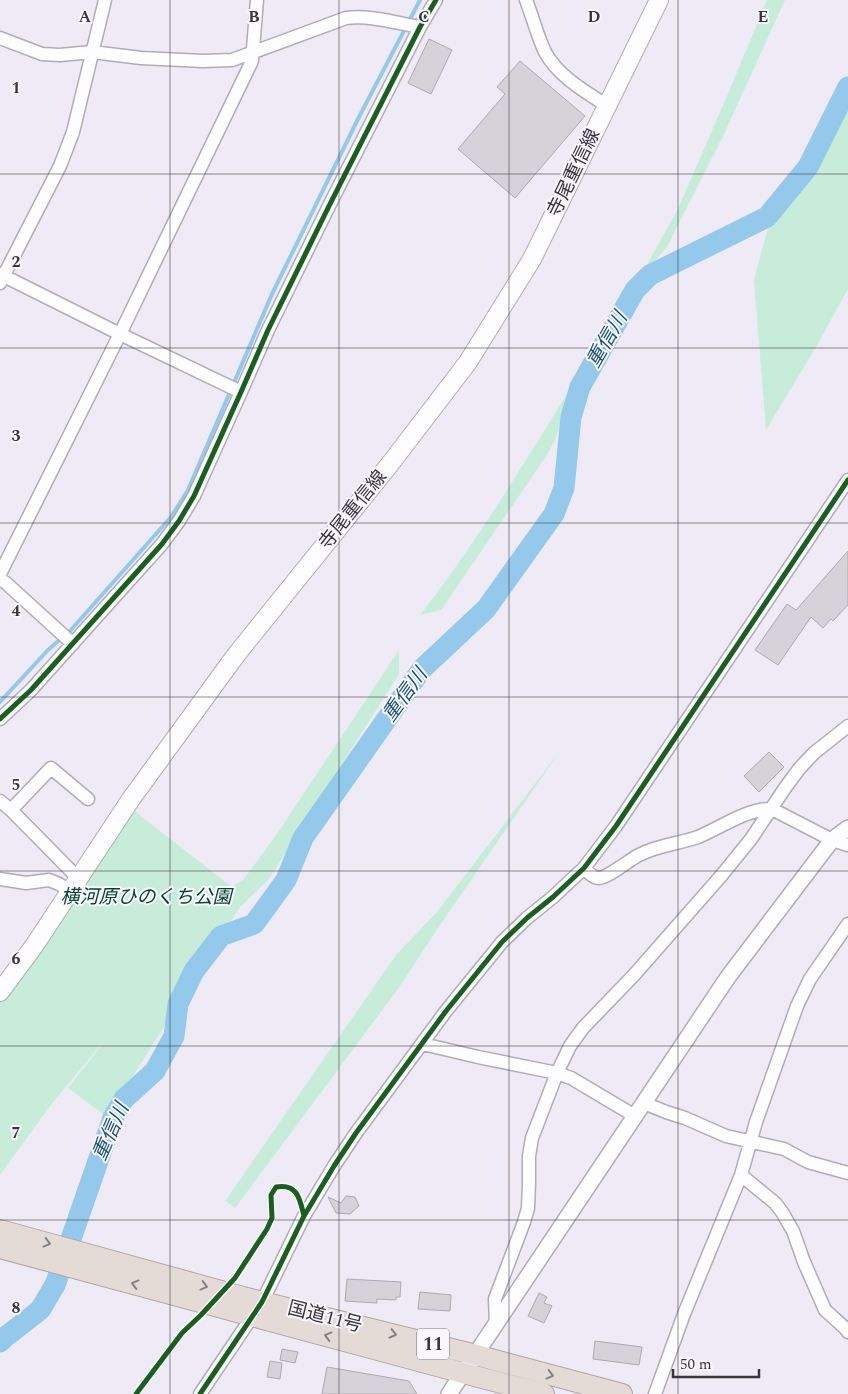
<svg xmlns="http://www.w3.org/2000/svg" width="848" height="1394" font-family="Spectral,'Noto Sans JP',serif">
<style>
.green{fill:#c7ecda}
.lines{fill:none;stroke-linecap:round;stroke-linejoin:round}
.stream{stroke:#95c9eb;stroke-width:4}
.river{stroke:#95c9eb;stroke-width:21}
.building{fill:#d5d2da;stroke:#acaab2}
.minor-casing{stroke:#afadb5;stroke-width:15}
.tertiary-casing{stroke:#afadb5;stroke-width:18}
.secondary-casing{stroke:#afadb5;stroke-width:20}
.trunk-casing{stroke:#b1a5a2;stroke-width:22}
.minor{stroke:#fdfcfe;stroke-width:12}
.tertiary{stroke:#fdfcfe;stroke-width:15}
.secondary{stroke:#fdfcfe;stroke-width:18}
.trunk{stroke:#e4dbd7;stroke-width:20}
.cycleway-casing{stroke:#f9f6fe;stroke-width:8}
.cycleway{stroke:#1b5e20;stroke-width:5}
.oneway{stroke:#858082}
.grid{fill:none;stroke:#38353d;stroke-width:1;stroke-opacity:0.55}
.labels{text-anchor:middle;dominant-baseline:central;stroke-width:4;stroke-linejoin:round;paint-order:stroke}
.shield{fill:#f9f6fe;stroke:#726f77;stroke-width:1}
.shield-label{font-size:18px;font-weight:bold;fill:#38353d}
.street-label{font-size:19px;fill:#38353d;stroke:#f9f6fe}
.park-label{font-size:19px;font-style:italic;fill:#06452a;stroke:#f9f6fe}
.water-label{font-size:20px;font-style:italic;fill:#195371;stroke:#f9f6fe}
.grid-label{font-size:16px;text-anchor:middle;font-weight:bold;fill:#38353d;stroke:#f9f6fe;stroke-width:4;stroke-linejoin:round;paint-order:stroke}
</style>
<rect width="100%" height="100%" fill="#efebf6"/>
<path class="green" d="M767 0H785L724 134 667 247 638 280 677 211 727 96Z
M848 98V289L816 347 766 430 754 280 770 220 807 177Z
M576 380 555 440 547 455 441 610 420 615C478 541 526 459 576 380Z
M399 650V674L269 879 240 907 107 1117 68 1088 110 1034 53 1102 0 1175V1000L133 810 232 887 244 879 279 831Z
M560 751 440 925 398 989 235 1208 225 1201 396 955 437 912Z"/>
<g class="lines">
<path class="stream" d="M0 702 48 650 70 631 171 517 188 490 272 294 359 117 420 0"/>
<path class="river" d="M0 1342 4 1338 40 1310 55 1285 113 1118 124 1099 155 1071 174 1036 178 1004 194 971 221 936 254 924 286 880 303 838 422 669 486 609 554 514 564 488 571 417 580 387 635 290 650 275 767 217 808 167 848 87"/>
</g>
<path class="building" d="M429 39 452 50 431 94 408 83Z
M520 61 585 116 515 198 458 149 505 94 497 87Z
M848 551V605L833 621 831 619 823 628 811 617 778 665 755 650 787 604 796 610Z
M769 752 784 767 759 792 744 776Z
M346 1196 355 1197 359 1206 350 1214 336 1213 328 1197 341 1203Z
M347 1279 401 1282 400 1297H396V1300L377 1299V1303L345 1301Z
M420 1292 451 1295 450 1311 418 1309Z
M539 1293 547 1297 544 1303 552 1306 544 1323 528 1316Z
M595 1341 642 1347 639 1365 593 1359Z
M282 1349 298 1352 295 1363 280 1360Z
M270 1361 282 1363 280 1379 267 1377Z
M327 1367 409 1381 417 1394H322Z"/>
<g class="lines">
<defs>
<path id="minor" d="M526 0C532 15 538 38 545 52 558 76 584 91 606 105
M0 38 42 54 60 55 92 52 141 58 203 61 232 60 346 18C371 15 396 23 420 27
M0 274 120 334 241 392
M0 283 60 166 73 132 105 0
M0 574 120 334 252 61 257 0
M0 579 6 583 73 644
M0 719 31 690 162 544 179 521 194 496 241 392 268 330 330 204 420 27 436 0
M0 801 11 810 78 878
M11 810 51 768 88 799
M584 868C588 872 593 878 599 878 609 877 629 860 639 855 658 845 678 844 698 837 720 828 748 808 772 809L832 840 848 845
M0 879 26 883 49 880 59 884 70 891
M423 1044 478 1057 557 1073 571 1078 635 1116
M644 1103 666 1112 685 1118 726 1136 784 1149 808 1162 848 1173
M741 1175 775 1203 782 1212 793 1231 804 1262 825 1310 845 1328 848 1332
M496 1326 495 1299 524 1222 528 1208 529 1183V1156L532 1138 557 1073 570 1046 583 1028 634 975 721 876 751 839 785 788 799 769 814 753 848 726
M200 1394 262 1302 304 1216 334 1166 356 1133 446 1011 502 942 527 918 553 897 584 868 616 826 848 480
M655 1394 684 1314 741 1175 756 1122 797 1006 810 979 848 924"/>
<path id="tertiary" d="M449 1394 728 977 832 840 848 828"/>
<path id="secondary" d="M0 992 34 946 131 799 236 655 390 464 468 362 532 259 659 0"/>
<path id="trunk" d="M0 1230 243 1297 476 1355 622 1394
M0 1248 463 1373 544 1394"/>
</defs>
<use href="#minor" class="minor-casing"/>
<use href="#tertiary" class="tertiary-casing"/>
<use href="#secondary" class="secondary-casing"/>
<use href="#trunk" class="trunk-casing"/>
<use href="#minor" class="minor"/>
<use href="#tertiary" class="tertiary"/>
<use href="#secondary" class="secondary"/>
<use href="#trunk" class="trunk"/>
<defs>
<path id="cycleway" d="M0 719 31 690 162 544 179 521 194 496 241 392 268 330 330 204 420 27 436 0
M136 1394 182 1333 201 1315 235 1278 267 1229 272 1218 271 1195 276 1187C298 1183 300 1200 304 1216
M200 1394 262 1302 304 1216 334 1166 356 1133 446 1011 502 942 527 918 553 897 584 868 616 826 848 480"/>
</defs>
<use href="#cycleway" class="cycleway-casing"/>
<use href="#cycleway" class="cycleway"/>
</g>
<defs><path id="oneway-chevron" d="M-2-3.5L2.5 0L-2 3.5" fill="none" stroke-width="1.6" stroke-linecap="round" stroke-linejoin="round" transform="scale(1.25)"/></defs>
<g class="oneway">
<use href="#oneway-chevron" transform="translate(47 1243) rotate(15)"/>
<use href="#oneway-chevron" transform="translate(135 1284) rotate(-165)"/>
<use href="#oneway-chevron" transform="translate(204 1286) rotate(15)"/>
<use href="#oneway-chevron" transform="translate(393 1334) rotate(14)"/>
<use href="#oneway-chevron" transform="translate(328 1336) rotate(-165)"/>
<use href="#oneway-chevron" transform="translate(550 1375) rotate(15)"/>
</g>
<path class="grid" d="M170 0V1394M339 0V1394M509 0V1394M678 0V1394M0 174H848M0 348H848M0 523H848M0 697H848M0 871H848M0 1046H848M0 1220H848"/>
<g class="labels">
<rect class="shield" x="417" y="1328.5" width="32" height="31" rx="4"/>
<g class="shield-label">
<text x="433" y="1344">11</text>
</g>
<g class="street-label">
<text transform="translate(574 173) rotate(-64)">寺尾重信線</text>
<text transform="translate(353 510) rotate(-51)">寺尾重信線</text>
<text transform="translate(325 1317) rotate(14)">国道11号</text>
</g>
<g class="park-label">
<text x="146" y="897">横河原ひのくち公園</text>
</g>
<g class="water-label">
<text transform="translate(607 340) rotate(-60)">重信川</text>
<text transform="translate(405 695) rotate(-54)">重信川</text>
<text transform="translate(111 1132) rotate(-66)">重信川</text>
</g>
</g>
<g class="grid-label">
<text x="85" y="22">A</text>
<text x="254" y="22">B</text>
<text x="424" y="22">C</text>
<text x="594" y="22">D</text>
<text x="763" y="22">E</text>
<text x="16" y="93">1</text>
<text x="16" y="267">2</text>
<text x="16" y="441">3</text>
<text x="16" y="616">4</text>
<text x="16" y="790">5</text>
<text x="16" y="964">6</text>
<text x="16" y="1138">7</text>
<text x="16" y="1313">8</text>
</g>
<path d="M673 1369v8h86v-8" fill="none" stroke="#38353d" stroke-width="2.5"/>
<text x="680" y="1369" font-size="15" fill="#38353d" stroke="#f9f6fe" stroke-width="4" paint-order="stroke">50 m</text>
</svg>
